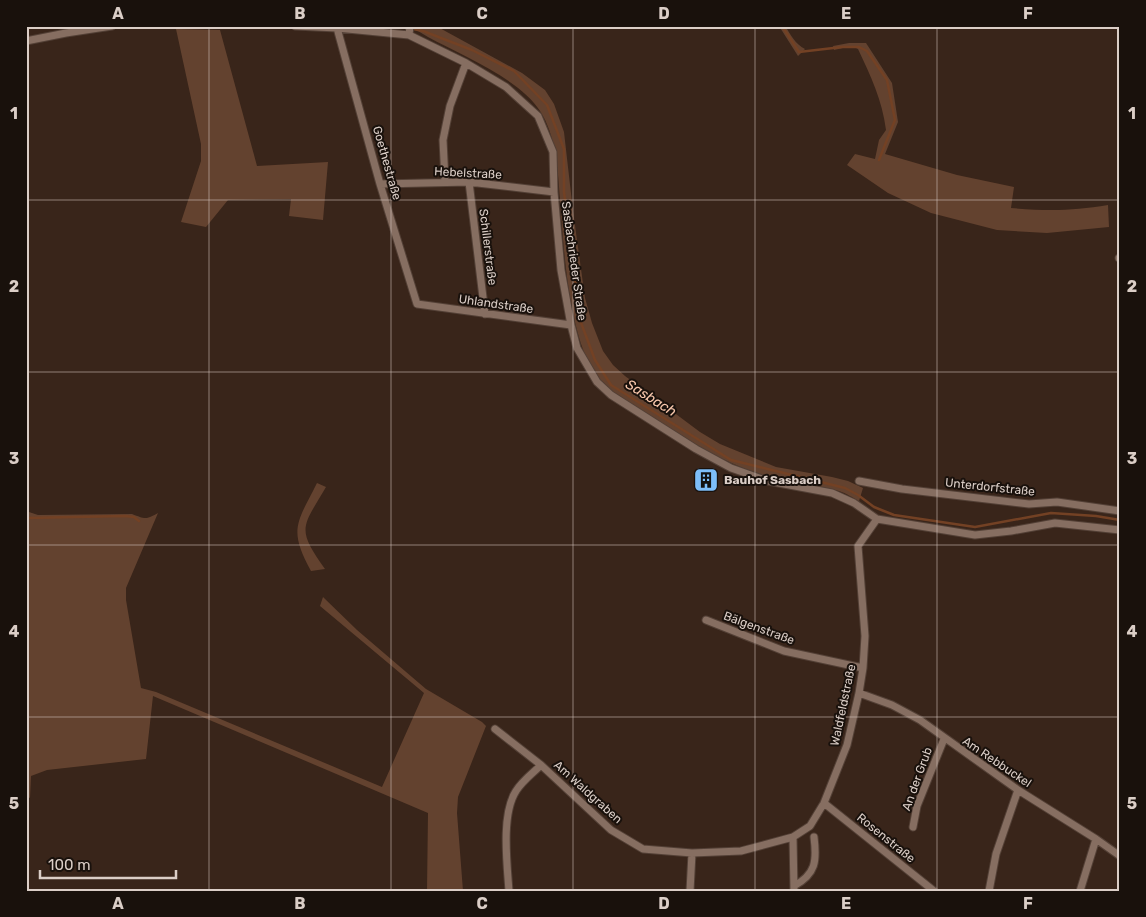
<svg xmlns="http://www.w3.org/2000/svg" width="1146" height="917" font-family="Rubik,sans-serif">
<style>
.green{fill:#63422f}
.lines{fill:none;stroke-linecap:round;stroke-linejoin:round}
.stream{stroke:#734124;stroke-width:2.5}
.minor-casing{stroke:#534036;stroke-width:9}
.minor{stroke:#866e61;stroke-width:7}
.grid{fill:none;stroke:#dbcec7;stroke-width:1;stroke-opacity:0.55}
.labels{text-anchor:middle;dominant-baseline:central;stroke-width:4;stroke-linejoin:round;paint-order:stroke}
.street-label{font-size:12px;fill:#dbcec7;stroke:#19110c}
.poi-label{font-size:12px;font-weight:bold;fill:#dbcec7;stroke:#19110c;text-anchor:start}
.water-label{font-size:14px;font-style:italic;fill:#f8c7ac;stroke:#19110c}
.neatline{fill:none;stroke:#dbcec7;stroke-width:2}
.grid-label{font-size:16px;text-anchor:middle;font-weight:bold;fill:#dbcec7}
</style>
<rect width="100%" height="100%" fill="#39251a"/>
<path class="green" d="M417 26H436L522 73 545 90 554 104 564 132 573 211 585 298 592 323 603 351 613 365 625 376 700 432 720 444 776 467 832 477 848 481 863 488 859 501C853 498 846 493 839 491 815 484 789 484 765 476 724 463 688 441 651 418 634 408 615 399 602 384 568 344 564 250 560 199 558 171 556 135 540 111 520 79 461 55 428 37L418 31Z
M779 26H785C791 35 795 44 805 49L798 56Z
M176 29 220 30 257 166 328 162 323 220 289 216 291 199 228 200 206 227 181 222 201 161V144Z
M849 43H866L892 83 898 122 885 154 957 175 1014 187 1011 208C1047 211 1073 211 1108 205L1109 227 1047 233 997 230 931 213 888 193 847 165 855 154 875 159 879 140 886 130C882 99 871 77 858 49L852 46 834 50 833 46Z
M317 483 326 487C302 528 296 528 325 569L311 571C288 529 297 523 317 483Z
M26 509 29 512 38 515 132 514C145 519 146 520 158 513L126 588V600L141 688 156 692 382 787 424 693 320 606 323 597 357 630 426 689 482 722 486 726 458 797 457 813 463 891H427L428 813 153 696 146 759 47 770 31 776 30 798 26 796Z"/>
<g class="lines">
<path class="stream" d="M399 26 423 31 472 50 514 71 547 105 564 149V192L580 320 595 360 611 385 731 460 845 488 858 495 874 507 894 515 975 527 1051 513 1096 516 1120 520
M782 26 799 52 842 47H859L867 51 887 80 895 120 879 160
M26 518 125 516 134 517 139 521"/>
<defs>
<path id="minor" d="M295 26 337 28 409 35 466 63 506 87 538 116 553 152 554 192 561 270 571 325 577 348 597 382 611 395 696 449 731 468 768 481 832 493 854 503 877 519 975 535 1011 531 1055 523 1120 530
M337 28 380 184 417 304 571 325
M409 35 410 26
M26 41 66 33 112 26
M445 181 443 140 450 106 466 63
M469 182 485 314
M380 184 469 182 554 192
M1119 258H1120
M859 481 902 489 1029 504 1057 502 1120 511
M706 620 784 651 863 668
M859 693 892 705 920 720 1018 790 1096 839 1120 856
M495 729 541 765 611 830 643 849 692 853 741 851 793 837 810 826 824 803 847 745 859 693 863 668 865 636 858 546 877 519
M824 803 934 891
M913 827 917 806 944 739
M793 837 794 891
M794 886C816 874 817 861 814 837
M509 891C507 863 501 814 516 791 522 781 533 773 541 765
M690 891 692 853
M989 891 996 854 1018 790
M1080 891 1096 839"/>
</defs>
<use href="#minor" class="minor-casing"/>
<use href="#minor" class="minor"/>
</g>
<path class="grid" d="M209 26V891M391 26V891M573 26V891M755 26V891M937 26V891M26 200H1120M26 372H1120M26 545H1120M26 717H1120"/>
<defs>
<symbol id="building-square" viewBox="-11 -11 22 22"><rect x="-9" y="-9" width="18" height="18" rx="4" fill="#7dbef9" stroke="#19110c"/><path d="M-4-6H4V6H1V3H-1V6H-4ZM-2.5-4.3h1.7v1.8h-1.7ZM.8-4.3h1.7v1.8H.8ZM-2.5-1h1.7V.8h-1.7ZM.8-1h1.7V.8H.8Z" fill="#111"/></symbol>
</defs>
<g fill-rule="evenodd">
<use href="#building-square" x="692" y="466" width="28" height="28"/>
</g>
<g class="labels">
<g class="street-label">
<text transform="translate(387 163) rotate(74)">Goethestraße</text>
<text transform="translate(468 173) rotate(3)">Hebelstraße</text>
<text transform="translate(488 247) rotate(83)">Schillerstraße</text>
<text transform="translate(574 261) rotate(82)">Sasbachrieder Straße</text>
<text transform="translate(496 304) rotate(8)">Uhlandstraße</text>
<text transform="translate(990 487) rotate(6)">Unterdorfstraße</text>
<text transform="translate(759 628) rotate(20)">Bälgenstraße</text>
<text transform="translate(843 705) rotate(-78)">Waldfeldstraße</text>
<text transform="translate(997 762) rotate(34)">Am Rebbuckel</text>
<text transform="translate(917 779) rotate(-70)">An der Grub</text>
<text transform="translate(588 792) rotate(42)">Am Waldgraben</text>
<text transform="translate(886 838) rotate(39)">Rosenstraße</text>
</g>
<g class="poi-label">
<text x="724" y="480">Bauhof Sasbach</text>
</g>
<g class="water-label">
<text transform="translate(651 398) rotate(32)">Sasbach</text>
</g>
</g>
<rect width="1146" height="917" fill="none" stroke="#19110c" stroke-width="55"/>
<path d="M40 870v8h136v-8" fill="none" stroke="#dbcec7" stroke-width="2.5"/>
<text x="48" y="870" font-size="15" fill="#dbcec7" stroke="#19110c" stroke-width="4" paint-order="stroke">100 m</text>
<rect x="28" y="28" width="1090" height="862" class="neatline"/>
<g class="grid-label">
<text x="118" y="19">A</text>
<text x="300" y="19">B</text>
<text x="482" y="19">C</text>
<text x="664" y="19">D</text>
<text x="846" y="19">E</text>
<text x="1028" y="19">F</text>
<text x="14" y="119">1</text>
<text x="1132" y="119">1</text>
<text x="14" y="292">2</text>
<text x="1132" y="292">2</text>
<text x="14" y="464">3</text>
<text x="1132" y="464">3</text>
<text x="14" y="637">4</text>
<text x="1132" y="637">4</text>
<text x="14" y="809">5</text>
<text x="1132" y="809">5</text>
<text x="118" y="909">A</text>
<text x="300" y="909">B</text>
<text x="482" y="909">C</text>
<text x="664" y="909">D</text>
<text x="846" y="909">E</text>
<text x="1028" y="909">F</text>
</g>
</svg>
